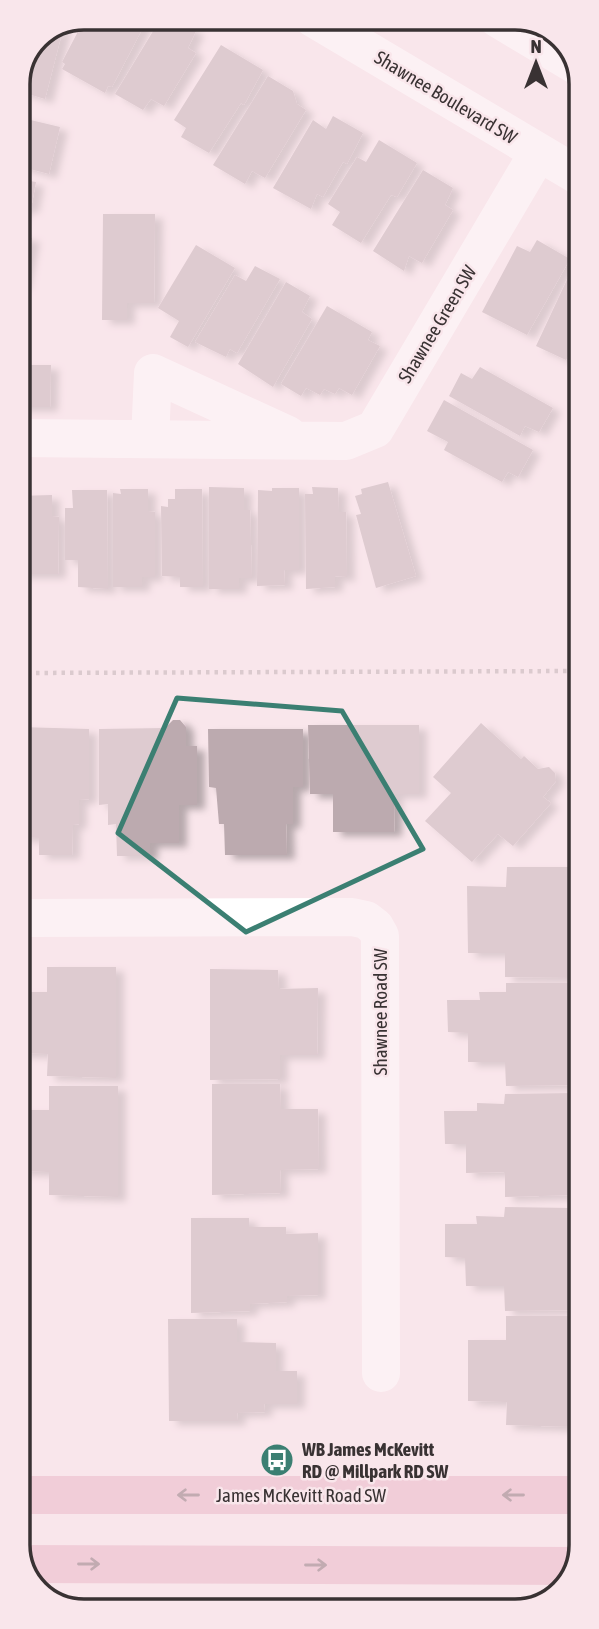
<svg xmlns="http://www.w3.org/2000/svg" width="599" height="1629" font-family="'Asap Condensed',sans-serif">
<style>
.building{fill:#bcaaaf;filter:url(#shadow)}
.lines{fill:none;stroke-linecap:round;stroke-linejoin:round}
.path{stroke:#b7a9ac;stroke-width:4.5;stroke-dasharray:3.5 5;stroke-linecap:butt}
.minor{stroke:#fff;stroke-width:38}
.major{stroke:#e6b0c2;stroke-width:38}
.oneway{stroke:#7e646c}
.marked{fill:none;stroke:#3b7f72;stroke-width:5;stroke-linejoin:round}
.labels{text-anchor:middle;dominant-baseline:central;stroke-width:5;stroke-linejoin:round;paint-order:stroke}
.street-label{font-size:19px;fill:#393233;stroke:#f9e6eb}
.poi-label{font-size:19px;font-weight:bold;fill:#393233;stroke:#f9e6eb;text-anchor:start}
.rim{fill:none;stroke:#393233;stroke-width:3.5}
</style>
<defs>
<filter id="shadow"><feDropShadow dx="8" dy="4.5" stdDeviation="3.5" flood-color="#0004"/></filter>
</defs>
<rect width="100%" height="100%" fill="#f9e6eb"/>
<path class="building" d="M85 18H148L112 87 108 86 105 93 62 69 65 64 62 62Z
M161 18H172L196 31 188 48 196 53 164 106 151 99 143 110 115 94Z
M64 25 45 99 18 91V80L37 37Z
M221 45 263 70 244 105 241 103 209 153 181 137 186 128 174 120Z
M268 76 293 91 297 104 306 110 265 178 252 171 245 184 213 165Z
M333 116 363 133 347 164 343 162 323 197 317 194 311 209 273 188 313 120 326 129Z
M18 117 60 127 49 174 18 166Z
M379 140 417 163 397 197 391 195 361 243 332 225 340 212 328 204 357 157 366 162Z
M423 170 453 188 445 205 453 210 422 263 409 256 404 271 373 251Z
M18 179 36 182 31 208 22 209 19 222Z
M103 214H155L154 303H127V320H102Z
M18 235 32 238 22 286 18 285Z
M537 240 570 259 527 335 482 312 517 246 530 252Z
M196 245 235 268 188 347 170 337 179 321 158 308Z
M579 254 580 351 573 347 566 360 536 346Z
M255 266 280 279 237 353 230 349 226 357 195 342 235 275 246 281Z
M286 282 310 296 302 312 312 319 273 387 238 364Z
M327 306 372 332 368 340 380 346 352 395 339 388 335 394 324 389 320 395 306 388 301 396 281 384Z
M18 365H51L50 407H18Z
M480 367 553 408 539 432 525 426 520 436 449 396 461 373 472 379Z
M444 400 533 450 518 477 508 472 502 482 444 450 448 442 427 431Z
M388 482 416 576 376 588 356 515 361 514 355 496 362 494 361 489Z
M209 487 244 488V510H250L252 578H239V589H209Z
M312 487 338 488 339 512H346L347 577 335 576V587L306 589 305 494H313Z
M272 488H299V570H284L285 585 257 586 258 490 272 491Z
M120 489H148V511L155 512V577H142V587H113V493L121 494Z
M175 489H202L203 587H180V577L162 576 161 506 168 507V499H175Z
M72 490H107L108 589 78 587V560H65V508H73Z
M52 495V516L59 517 58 574H18V496Z
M173 720H180L186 727V746H197V805H179V843H150V856H117L116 824 108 825V804L99 805V729L165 728Z
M481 723 521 759 524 756 538 769 549 767 555 773 556 781 543 797 551 803 513 846 498 834 472 862 425 821 451 793 433 777Z
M308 725H419V794H395L394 832H333V794H310Z
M19 727 89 729V799L79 800V824L73 825 72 855H39V838L19 837Z
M208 729H303V787H293V824H286L287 855H225L224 824H219L216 788 209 787Z
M507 867H575V978L505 977V953H468L467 886 506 887Z
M47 967H116V1078L47 1076 48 1054 19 1053V992H47Z
M210 969 278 970 279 989 318 988 317 1055H280V1079L210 1080Z
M506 983H576L578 1085 506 1086 505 1062H468V1033L448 1032 447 1000H480L479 992H506Z
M212 1084H280L281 1109H318L319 1169 280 1170 281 1193 212 1195Z
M49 1086H118V1197L49 1195V1172L19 1171V1110H49Z
M573 1093 575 1195 505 1197V1172L466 1173V1144H445L444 1111H477V1103L504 1104 505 1094Z
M505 1207 573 1208 574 1310 505 1311 504 1286H466L465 1258 445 1257V1224H477L476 1216 504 1217Z
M191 1218H249V1227H286V1234L318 1233V1295L287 1296V1302L250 1304V1311L191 1313Z
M506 1316H575V1427L506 1425 507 1402 468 1401V1340H506Z
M168 1319H237V1342L276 1343V1371H297V1404H264L265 1412 237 1413 238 1421H169Z"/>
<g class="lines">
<path class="path" d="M19 673 580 671"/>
<path class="minor" d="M313 18 579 176
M497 18 579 67
M18 438 346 441 375 429 538 153
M150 439 153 373 288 435
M19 918 352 917 366 920 375 927 380 936 381 1373"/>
<path class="major" d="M20 1495H581
M21 1564 574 1566"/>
</g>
<defs><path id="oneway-shaft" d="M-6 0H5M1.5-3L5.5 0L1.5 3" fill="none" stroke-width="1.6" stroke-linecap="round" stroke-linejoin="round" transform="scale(1.75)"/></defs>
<g class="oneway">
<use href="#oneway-shaft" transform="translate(188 1495) rotate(180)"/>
<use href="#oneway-shaft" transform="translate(513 1495) rotate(180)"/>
<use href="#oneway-shaft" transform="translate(89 1564)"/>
<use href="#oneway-shaft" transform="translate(316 1565)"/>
</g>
<path d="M0 0H599V1629H0ZM177 698 342 711 423 849 246 932 118 833Z" fill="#f9e6eb" fill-opacity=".55" fill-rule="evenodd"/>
<path class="marked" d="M177 698 342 711 423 849 246 932 118 833Z"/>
<defs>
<symbol id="bus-disc" viewBox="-11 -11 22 22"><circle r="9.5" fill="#3b7f72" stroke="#f9e6eb"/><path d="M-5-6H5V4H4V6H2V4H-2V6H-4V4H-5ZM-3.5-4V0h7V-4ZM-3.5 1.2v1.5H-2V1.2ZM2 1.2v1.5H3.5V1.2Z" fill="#fff"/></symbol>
</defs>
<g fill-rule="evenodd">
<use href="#bus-disc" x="258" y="1441" width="38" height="38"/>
</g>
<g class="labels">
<g class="street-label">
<text transform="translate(446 97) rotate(31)">Shawnee Boulevard SW</text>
<text transform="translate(437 324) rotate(-59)">Shawnee Green SW</text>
<text transform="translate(380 1012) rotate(-90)">Shawnee Road SW</text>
<text x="301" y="1495">James McKevitt Road SW</text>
</g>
<g class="poi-label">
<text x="302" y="1449">WB James McKevitt<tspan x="302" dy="22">RD @ Millpark RD SW</tspan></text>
</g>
</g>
<path d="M0 0H599V1629H0ZM84 30H515A54 54 0 0 1 569 84V1545A54 54 0 0 1 515 1599H84A54 54 0 0 1 30 1545V84A54 54 0 0 1 84 30Z" fill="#f9e6eb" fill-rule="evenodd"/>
<path class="rim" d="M84 30H515A54 54 0 0 1 569 84V1545A54 54 0 0 1 515 1599H84A54 54 0 0 1 30 1545V84A54 54 0 0 1 84 30Z"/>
<g transform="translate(536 63)" stroke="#f9e6eb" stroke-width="5" paint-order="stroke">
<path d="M0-5L12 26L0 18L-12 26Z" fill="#393233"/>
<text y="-10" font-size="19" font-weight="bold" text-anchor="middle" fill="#393233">N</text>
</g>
</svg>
